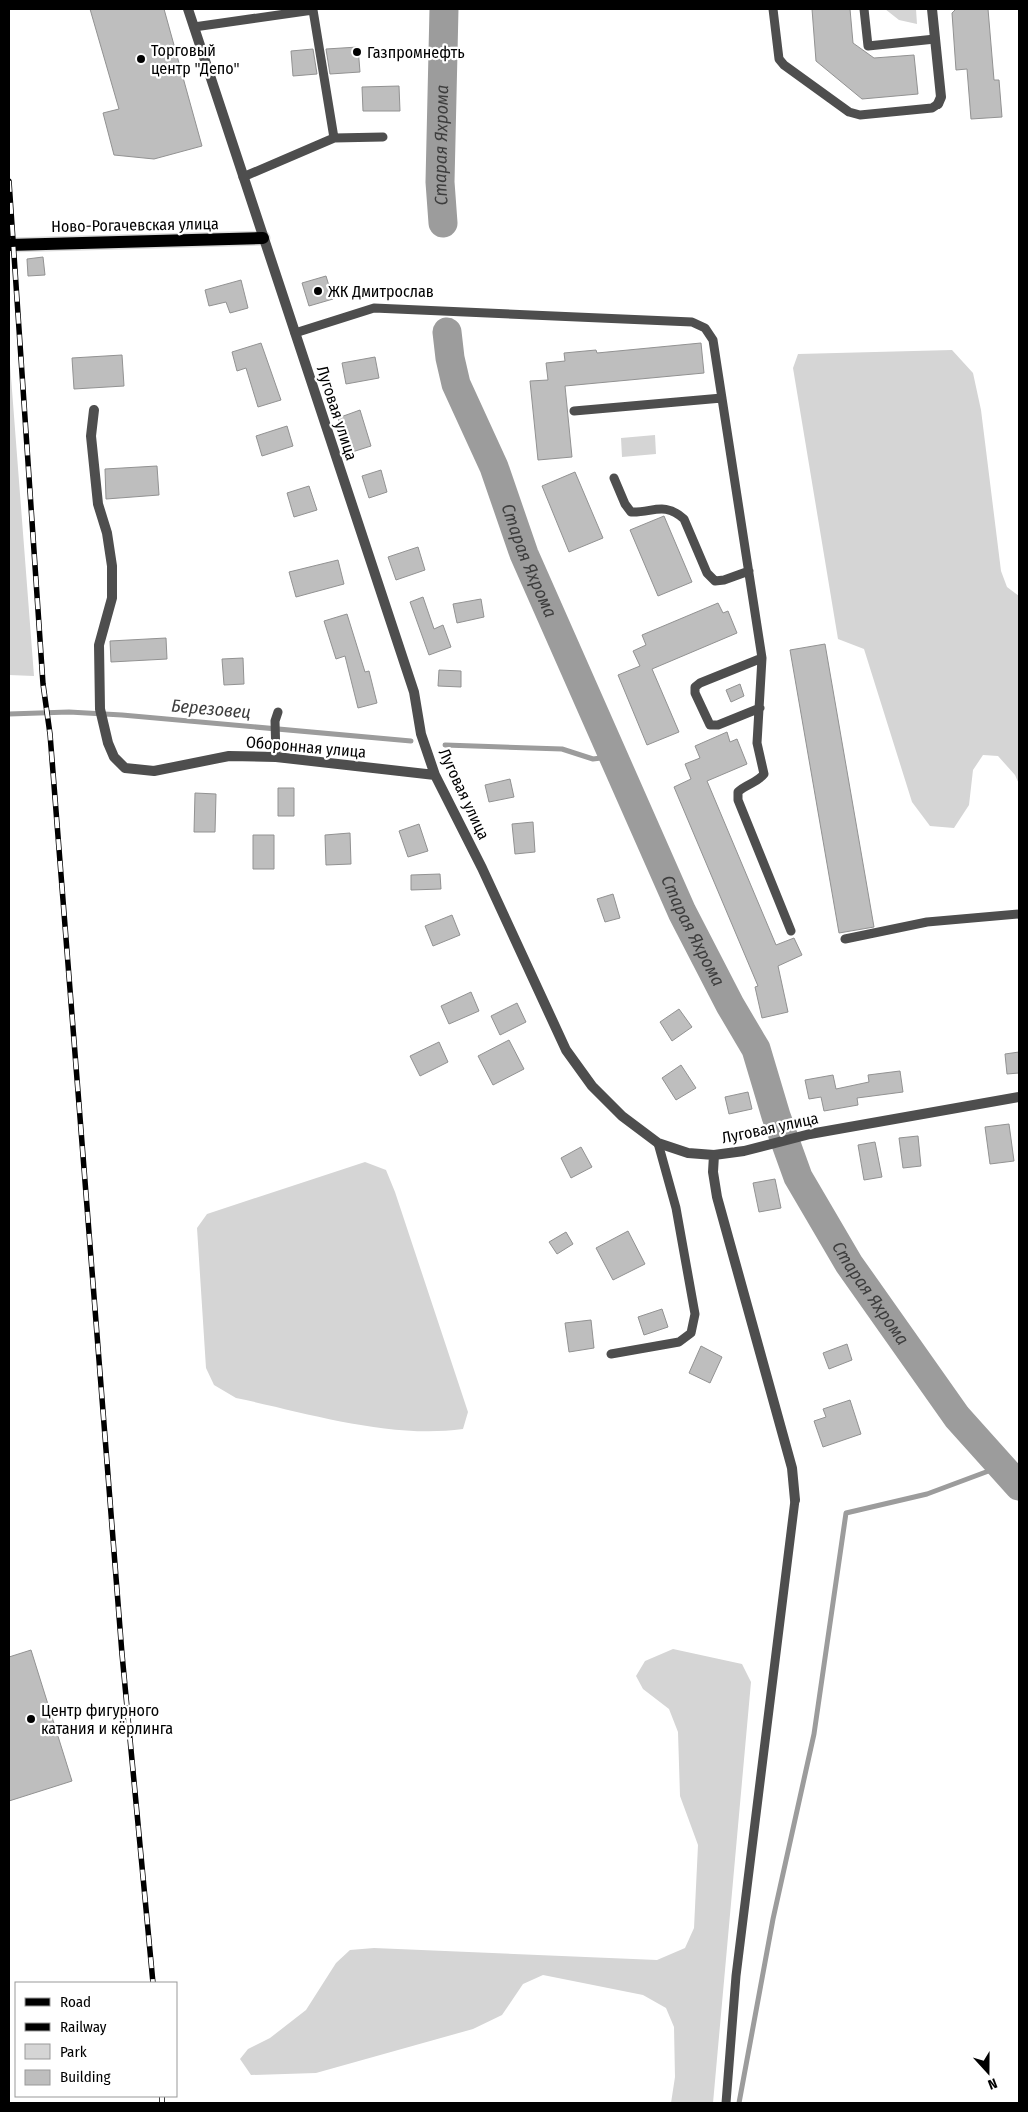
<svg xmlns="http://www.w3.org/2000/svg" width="1028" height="2112" font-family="'Fira Sans Condensed',sans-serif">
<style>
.green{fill:#d5d5d5}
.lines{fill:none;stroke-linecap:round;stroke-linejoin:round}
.stream{stroke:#9c9c9c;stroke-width:5}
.river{stroke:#9c9c9c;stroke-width:29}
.building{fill:#bebebe;stroke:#929292}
.primary-casing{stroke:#dbdbdb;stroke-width:15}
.service{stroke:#4e4e4e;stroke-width:9}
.minor{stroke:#4e4e4e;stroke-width:10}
.primary{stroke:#000;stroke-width:12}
.rail-casing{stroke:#000;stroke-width:5.5}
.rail{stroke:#fff;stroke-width:4;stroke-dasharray:11;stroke-linecap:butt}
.poi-dot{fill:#000;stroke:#fff;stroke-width:2}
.labels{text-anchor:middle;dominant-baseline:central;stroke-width:4.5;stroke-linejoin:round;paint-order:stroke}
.poi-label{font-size:16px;fill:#000;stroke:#fff;text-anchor:start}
.street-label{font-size:16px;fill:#000;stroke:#fff}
.water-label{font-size:18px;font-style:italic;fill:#3d3d3d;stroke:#fff}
</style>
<rect width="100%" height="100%" fill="#fff"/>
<path class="green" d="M885 9H916L917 24 899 20Z
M952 350 973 373 981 410 1001 571 1007 587 1019 596V784L1015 775 998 756 983 755 973 770 969 805 954 828 930 826 912 802 864 649 838 639 793 368 798 354Z
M9 351 34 676 9 675Z
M655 435 656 454 622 457 621 438Z
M365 1162 386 1170 395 1192 468 1412 463 1429C389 1439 308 1413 236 1398L214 1385 206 1368 197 1228 207 1214Z
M673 1649 742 1664 751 1682 713 2103H671L675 2077 674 2027 666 2008 643 1995 543 1975 523 1984 502 2015 473 2029 316 2073 251 2075 240 2059 248 2049 270 2038 306 2010 336 1963 350 1950 374 1948 657 1960 685 1948 694 1928 698 1845 680 1796 678 1732 669 1709 643 1689 636 1676 645 1661Z"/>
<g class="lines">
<path class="stream" d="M9 714 69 712 122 715 411 741
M445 745 562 749 593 759 601 758 609 749
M739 2103 773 1919 814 1734 846 1513 927 1494 1002 1466"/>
<g class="river">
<path id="s1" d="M443 223 440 182 444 9"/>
<path id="s2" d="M447 332 450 358 456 384 494 467 524 554 682 912 730 1005 756 1049 776 1116 798 1177 849 1264 957 1417 1019 1486"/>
</g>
</g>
<path class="building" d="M90 9H164L202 146 154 159 114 155 103 113 119 109Z
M812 9H850L853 43 874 58 914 55 918 94 862 99 816 61Z
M956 9H988L994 80H999L1002 117 971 119 967 69 956 70 952 13Z
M358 47 360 72 330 74 326 49Z
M313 49 317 74 293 76 291 51Z
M399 86 400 111H363L362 87Z
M43 257 45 275 28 276 27 259Z
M326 276 333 299 309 306 302 283Z
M241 280 248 308 230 313 226 302 209 306 205 290Z
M261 343 281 400 258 407 246 368 237 371 232 352Z
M701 343 704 373 565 386 572 457 538 460 530 381 548 380 546 363 565 361 564 353 596 350 597 353Z
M122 355 124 386 74 389 72 358Z
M375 357 379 378 346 384 342 363Z
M360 410 371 446 349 453 338 418Z
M287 426 293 446 262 456 256 436Z
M157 466 159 495 106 499 105 469Z
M381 470 387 492 369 498 362 476Z
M575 472 603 538 569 552 542 486Z
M309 486 317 510 294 517 287 493Z
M664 516 692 582 658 596 630 530Z
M418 547 425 570 396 580 388 557Z
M338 560 344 584 296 597 289 572Z
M423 597 434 629 443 625 451 647 429 655 410 602Z
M481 599 484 617 457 623 453 604Z
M718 603 723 613 728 611 737 633 652 669 679 732 647 745 618 675 640 666 633 651 646 645 642 635Z
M347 614 365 672 369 671 377 703 358 708 345 656 336 659 324 621Z
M166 638 167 659 111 662 110 641Z
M825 644 874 927 839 933 790 650Z
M243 658 244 684 224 685 222 659Z
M439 670 461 671V687L438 686Z
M740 684 744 696 731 702 726 690Z
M727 732 730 742 737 739 747 764 707 781 776 945 794 938 802 955 778 966 788 1012 762 1018 755 987 758 986 674 787 691 779 685 764 700 758 695 746Z
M510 779 514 797 489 802 485 785Z
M278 788H294V816H278Z
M195 793 216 794 215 832H194Z
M533 822 535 852 515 854 512 824Z
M419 824 428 851 408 857 399 831Z
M350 833 351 864 326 865 325 835Z
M253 835H274V869H253Z
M440 874 441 889 411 890V875Z
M613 894 620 918 605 922 597 899Z
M452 915 460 935 433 946 425 926Z
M471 992 479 1011 449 1024 441 1006Z
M517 1003 526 1022 500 1035 491 1016Z
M679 1009 692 1027 672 1041 660 1022Z
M509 1040 524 1069 493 1085 478 1056Z
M439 1042 448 1062 420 1076 410 1056Z
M1019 1052V1073L1007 1074 1005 1054Z
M681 1065 696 1088 676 1100 662 1078Z
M900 1071 903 1092 857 1098 858 1105 824 1111 821 1097 809 1099 805 1080 833 1075 836 1089 869 1082 868 1075Z
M748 1092 752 1109 729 1114 725 1097Z
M1009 1124 1014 1161 990 1164 985 1127Z
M918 1136 921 1166 903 1168 899 1138Z
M875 1142 882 1177 864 1180 858 1145Z
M581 1147 592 1167 571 1178 561 1158Z
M775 1179 781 1208 759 1212 753 1183Z
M628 1231 645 1264 613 1280 596 1248Z
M566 1232 573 1244 557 1254 549 1242Z
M662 1309 668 1327 644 1335 638 1317Z
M591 1320 594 1348 569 1352 565 1323Z
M847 1344 852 1360 829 1369 823 1353Z
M701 1346 722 1357 710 1383 689 1373Z
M850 1400 861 1434 823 1447 814 1421 826 1417 823 1409Z
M31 1650 72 1781 9 1801V1657Z"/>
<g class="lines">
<defs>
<path id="primary" d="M9 245 263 238"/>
</defs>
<use href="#primary" class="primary-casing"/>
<path class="service" d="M773 9 779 59 784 65 849 112 860 115 932 108 938 104
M864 9 868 46 935 39
M194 27 313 10 334 138 243 177
M334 138 383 137
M295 333 374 308 692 322 705 328 713 340 762 658 757 743 764 774C757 783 746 784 738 792V800L791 931
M574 411 722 398
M614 478 625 504 631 512C653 513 664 501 684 519L707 573 715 581 724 580 749 571
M760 708 718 725H710L695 693V687L700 683 762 658
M276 757 275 721 278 712
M845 939 927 922 1019 914
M611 1354 679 1342 691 1333 695 1314 676 1208 658 1143
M726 2103 736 1976 795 1500"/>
<path class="minor" d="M188 9 414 692 421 734 435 775 482 868 566 1050 592 1086 622 1116 658 1143 688 1153 714 1155 744 1151 810 1134 1019 1097
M932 9 941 97 938 104
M94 410 91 436 98 504 107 533 112 566V598L99 645 100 709 108 743 114 757 125 768 154 771 229 756 276 757 435 775
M714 1155 713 1172 717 1197 792 1468 795 1500"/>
<use href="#primary" class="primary"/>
<defs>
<path id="rail" d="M9 181 43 684 50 734 122 1654 153 1983
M162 2096V2103"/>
</defs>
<use href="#rail" class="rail-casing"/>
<use href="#rail" class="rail"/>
</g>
<g class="poi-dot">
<circle cx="357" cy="52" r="5"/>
<circle cx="141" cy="59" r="5"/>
<circle cx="318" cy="291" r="5"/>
<circle cx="31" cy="1719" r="5"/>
</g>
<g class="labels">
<g class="poi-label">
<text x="151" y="50">Торговый<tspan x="151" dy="18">центр "Депо"</tspan></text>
<text x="367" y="52">Газпромнефть</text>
<text x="328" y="291">ЖК Дмитрослав</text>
<text x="41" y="1710">Центр фигурного<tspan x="41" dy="18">катания и кёрлинга</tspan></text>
</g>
<g class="street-label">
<text transform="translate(135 225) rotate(-1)">Ново-Рогачевская улица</text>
<text transform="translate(337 413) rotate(72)">Луговая улица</text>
<text transform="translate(306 747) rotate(5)">Оборонная улица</text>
<text transform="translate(464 794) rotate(65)">Луговая улица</text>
<text transform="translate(770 1128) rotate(-12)">Луговая улица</text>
</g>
<g class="water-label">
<text stroke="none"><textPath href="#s1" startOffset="78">Старая Яхрома</textPath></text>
<text stroke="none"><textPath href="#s2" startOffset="244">Старая Яхрома</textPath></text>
<text transform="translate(211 709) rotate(5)">Березовец</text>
<text stroke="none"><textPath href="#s2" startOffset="649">Старая Яхрома</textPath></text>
<text stroke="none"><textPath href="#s2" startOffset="1055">Старая Яхрома</textPath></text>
</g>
</g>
<rect width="1028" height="2112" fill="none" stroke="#000000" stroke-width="20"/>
<rect x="15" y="1982" width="162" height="115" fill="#ffffff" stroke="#999999"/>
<rect x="25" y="1998" width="25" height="8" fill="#000000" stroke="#999999"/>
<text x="60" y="2007" font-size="15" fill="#000000">Road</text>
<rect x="25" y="2023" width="25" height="8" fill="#000000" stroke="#999999"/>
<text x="60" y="2032" font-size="15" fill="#000000">Railway</text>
<rect x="25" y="2044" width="25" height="15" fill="#d5d5d5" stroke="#999999"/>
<text x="60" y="2057" font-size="15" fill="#000000">Park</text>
<rect x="25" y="2070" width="25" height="15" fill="#bebebe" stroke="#999999"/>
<text x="60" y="2082" font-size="15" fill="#000000">Building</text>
<g transform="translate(988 2072) rotate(159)" stroke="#ffffff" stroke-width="4" paint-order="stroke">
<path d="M0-4L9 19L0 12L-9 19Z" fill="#000000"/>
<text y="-8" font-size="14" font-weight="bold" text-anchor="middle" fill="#000000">N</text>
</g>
</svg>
